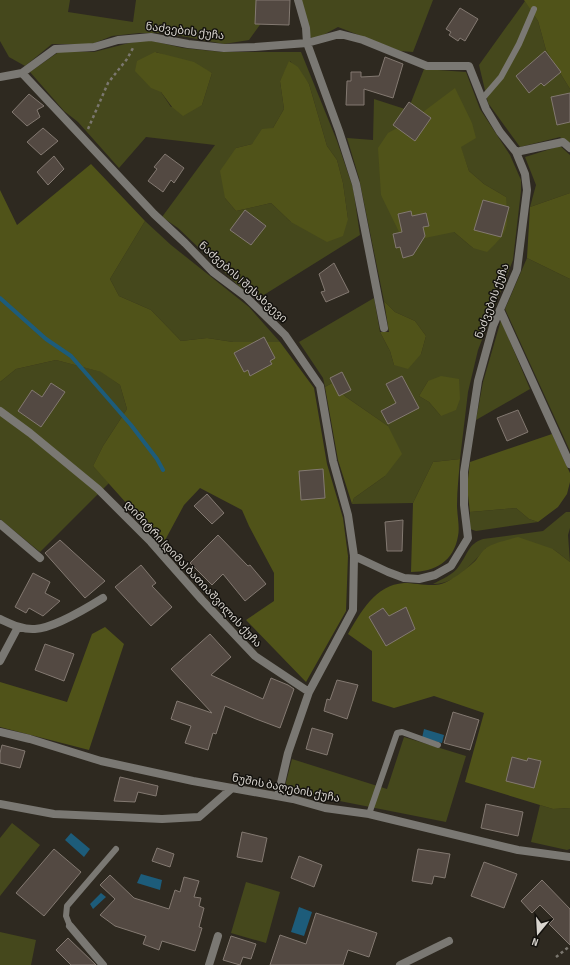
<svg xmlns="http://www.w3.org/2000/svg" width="570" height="965" font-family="'Sofia Sans Condensed','Noto Sans Georgian',sans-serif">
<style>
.green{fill:#45481c;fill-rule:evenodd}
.forest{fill:#505319}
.water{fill:#1d5c7a}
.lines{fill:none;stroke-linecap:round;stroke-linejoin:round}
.stream{stroke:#1d5c7a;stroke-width:4}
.building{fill:#534942;stroke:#837971}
.path{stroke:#7b776f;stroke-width:2.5;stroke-dasharray:3 3;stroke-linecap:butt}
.lane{stroke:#7a7873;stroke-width:6}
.street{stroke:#7a7873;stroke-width:8}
.labels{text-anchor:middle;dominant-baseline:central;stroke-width:3;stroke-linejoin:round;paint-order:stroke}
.street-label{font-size:11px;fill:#d9d5cf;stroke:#14120e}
</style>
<rect width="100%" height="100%" fill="#2e2920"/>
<path class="green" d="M0 0H70L68 12 133 22 136 0H278L249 40 224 44 165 33H139L112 36 92 44H52L25 66 9 57 0 41Z
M294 0H433L413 52 400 51 338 27 314 40 305 32Z
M525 1 538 21 546 50 570 89V146L560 137 520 147 488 103 479 65Z
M148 40 183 48 222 52H301L337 141 353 188 360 235 259 298 241 288 178 228 162 217 215 145 146 137 119 168 78 122 64 111 30 72 60 51 94 52 129 43ZM156 52 212 73 202 105 171 107 161 92ZM290 61 309 84 327 146 337 160 343 183 348 219 291 222 271 203 236 211 225 198 236 148 252 144 273 128 284 109 280 81Z
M424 69 466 72 480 109 510 155 521 180V191L513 260 478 350 468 392 460 459 433 462 413 503 352 504 354 498 385 476 388 426 346 397 332 383 325 387 323 378 299 342 374 298 380 332 390 351 394 365 421 354 426 336 415 321 395 312 384 301 359 178 347 138 373 140 374 99 408 110ZM431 107 460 146 469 171 484 184 506 197 473 248 454 232 415 118ZM428 381 441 416 429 402 419 396Z
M560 146 570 155V193L530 207 536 185 525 157Z
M145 221 171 245 249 307 280 342H233L207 338 181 341 151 310 119 296 110 279Z
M527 258 570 279V451L505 309Z
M501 320 530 389 476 420 483 382Z
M56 360 102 372 120 385 127 409 103 446 93 466 109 483 40 552 0 519V382L16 369Z
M516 508 529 519 538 522 476 531 470 529V512Z
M566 512H570V528L568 535 570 562 553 549 486 548C473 563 454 585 433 584 442 579 453 575 459 566 468 554 468 544 483 539L543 531Z
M404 737 466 756 446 822 284 790 292 759 387 789Z
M540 805 553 809 570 808V849L567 850 531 842Z
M12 823 40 845 0 896V838Z
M246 882 280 892 266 943 231 933Z
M0 932 36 940 31 965H0Z"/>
<path class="forest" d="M524 0H570V89L546 50 538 21Z
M155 52 194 62 212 73 202 105 183 116 172 107 161 92 151 88 135 71 137 61Z
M289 61 298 67 309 84 327 146 337 160 343 183 348 219 343 236 327 242 291 222 271 203 236 211 225 198 220 171 236 148 252 144 262 129 273 128 284 109 280 81Z
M455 88 472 123 476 138 461 147 469 171 484 184 506 197C508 228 510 230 487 252L473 248 454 232 420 239 399 232 381 195 378 148 388 133 415 118Z
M91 164 145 221 110 279 119 296 151 310 181 341 207 338 233 342H280L314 388 327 464 343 518 348 556 346 611 306 682 246 620 274 601V573L249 526 242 510 200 488 184 505 163 544 93 466 103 446 127 409 120 385 101 372 56 360 16 369 0 382V190L17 225Z
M570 193V279L527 258 530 207Z
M384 301 395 312 415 321 426 336 421 354 408 369 394 365 390 351 380 332H389Z
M441 376 459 379 460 399 456 410 441 416 429 402 419 396 428 381Z
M332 383 346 397 388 426 402 454 385 476 354 498 352 504 338 460 325 387Z
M552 434 570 473V482L567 494 558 507 538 522 529 519 516 508 470 512 467 487 470 462Z
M460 459C459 474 457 490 457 505 457 515 460 527 458 536 454 561 435 572 411 572L413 503 433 462Z
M518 537 553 549 570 562V808L553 809 465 782 484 713 434 696 394 708 372 701V651L348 634C361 612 375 585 404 583 415 583 432 587 441 584 450 582 469 567 476 560 479 556 482 551 486 548 495 542 508 540 518 537Z
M105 627 124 644 89 750 0 727V682L67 702 92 634Z"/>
<path class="water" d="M424 729 444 735 442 743 422 738Z
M71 833 90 849 84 857 65 840Z
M141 874 162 880 160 890 137 883Z
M101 893 106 897 93 909 90 904Z
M299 907 312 912 304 936 291 932Z"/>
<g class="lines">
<path class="stream" d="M0 298 46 339 71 356 131 425 157 459 163 470"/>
</g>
<path class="building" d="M256 0H290L289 25 255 24Z
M460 8 478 19 465 41 460 38 458 41 449 35 451 32 446 29Z
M545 51 561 72 544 86 541 83 529 93 516 76Z
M385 57 403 64 393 98 364 89V105H346L347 81H351V72H361V77L379 76Z
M570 93V122L557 125 551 97Z
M29 94 44 106 37 110 40 117 27 126 12 112Z
M409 102 431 118 415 141 393 125Z
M43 128 58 141 41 155 27 142Z
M165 154 184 168 174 183 171 180 163 192 148 181 157 169 154 167Z
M54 156 64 169 48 185 37 172Z
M483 200 509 207 501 237 474 230Z
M245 210 266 226 251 245 230 230Z
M411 211 412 216 426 213 429 226 423 227 425 236 413 255 403 258 400 247 396 248 393 234 402 232 398 214Z
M334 263 349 292 326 302 321 292 325 291 319 274Z
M264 337 275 358 270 361 272 364 250 376 248 370 244 372 234 353Z
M342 372 351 390 339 396 330 378Z
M402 376 419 408 388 424 381 411 396 403 386 384Z
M51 383 65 392 41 427 18 411 32 390 42 397Z
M518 410 528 432 507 441 497 418Z
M323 469 325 498 301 500 299 471Z
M207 494 224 513 212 524 194 506Z
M403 520 402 551H387L385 522Z
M218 535 248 566 250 565 266 584 245 601 223 574 212 585 190 563Z
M60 540 105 581 85 598 45 553Z
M141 565 156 583 152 586 172 607 151 626 115 587Z
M33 573 50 582 45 593 60 601 43 616 29 608 26 613 15 607Z
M406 607 415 629 386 646 369 617 383 608 389 616Z
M210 634 231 657 211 675 263 699 271 678 288 685 294 689 280 728 256 719 225 706 216 734 213 733 208 750 185 743 191 726 171 719 177 701 212 713 171 669Z
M45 644 74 654 64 681 35 670Z
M337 680 358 685 347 719 324 711 327 699 330 700Z
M453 712 479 720 470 750 444 743Z
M312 728 333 734 327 755 306 749Z
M2 745 25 751 20 768 0 763V753Z
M512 757 527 761 528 758 541 761 534 788 506 781Z
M120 777 158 786 156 796 138 792 135 802 114 801Z
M486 804 523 812 518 836 481 828Z
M242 832 267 838 262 862 237 857Z
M157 848 174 854 170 867 152 861Z
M54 849 81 872 44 916 16 893Z
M418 849 450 854 445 878 434 876 432 884 412 881Z
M299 856 322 865 314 887 291 878Z
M484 862 517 874 504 908 471 896Z
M110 875 134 898 169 909 175 890 180 892 184 877 199 881 194 897 201 898 199 906 204 908 199 927 202 928 195 951 162 941 159 950 143 944 146 936 115 926 100 915 115 899 100 885Z
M542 880 570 909V945L549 924 554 919 540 905 532 913 521 901Z
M316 913 377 933 369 957 348 950 343 965H270L280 935 306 944Z
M231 936 256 944 251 959 243 957 240 965 223 960Z
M68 938 95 964 96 965H71L56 950Z"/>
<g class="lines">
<path class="path" d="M88 129 108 83 127 59 133 48
M556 957 570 946"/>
<path class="lane" d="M482 99 501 77 519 44 534 9
M369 814 397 733 402 732 438 745
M70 926 66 916 67 906 116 849"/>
<path class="street" d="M298 0 306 28 307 43 339 131 356 184 384 328
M22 73 55 49 94 47 118 40 151 37 188 44 224 48 255 47 307 43 340 34 363 40 427 66H469L486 109 500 132 516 152 525 174 527 190 517 270 493 326 478 381 464 472V505L468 538 451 566 435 575 419 579 404 578 388 572 354 556
M0 77 22 73 154 214 185 243 213 272 245 296 285 335 320 386 333 461 348 515 354 556 353 610 309 692 288 753 278 796
M516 152 563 142 570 148
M500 310 570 464
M0 411 30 433 98 489 151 542 202 600 255 656 309 692
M0 524 40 558
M0 619C11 624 23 630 35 629 53 628 87 608 103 598
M0 661 18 627
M0 732 30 739 101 761 193 781 293 799 325 808 369 814 518 850 570 857
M0 804 54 814 162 819 199 817 231 789
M70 926 103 965
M209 965 218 936
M400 965 449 941"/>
</g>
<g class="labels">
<g class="street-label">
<text transform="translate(185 31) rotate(7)">ნაძვების ქუჩა</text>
<text transform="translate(243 282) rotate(42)">ნაძვების I შესახვევი</text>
<text transform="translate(492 301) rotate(-70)">ნაძვების ქუჩა</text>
<text transform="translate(193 574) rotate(47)">დიმიტრი (დიმა) ბათიაშვილის ქუჩა</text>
<text transform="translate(286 788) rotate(11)">ნუშის ბაღების ქუჩა</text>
</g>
</g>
<g transform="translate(538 933) rotate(198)" stroke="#14120e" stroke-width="3" paint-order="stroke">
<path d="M0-3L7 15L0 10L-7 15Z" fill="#d9d5cf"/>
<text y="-6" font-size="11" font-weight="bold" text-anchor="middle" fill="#d9d5cf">N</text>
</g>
</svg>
